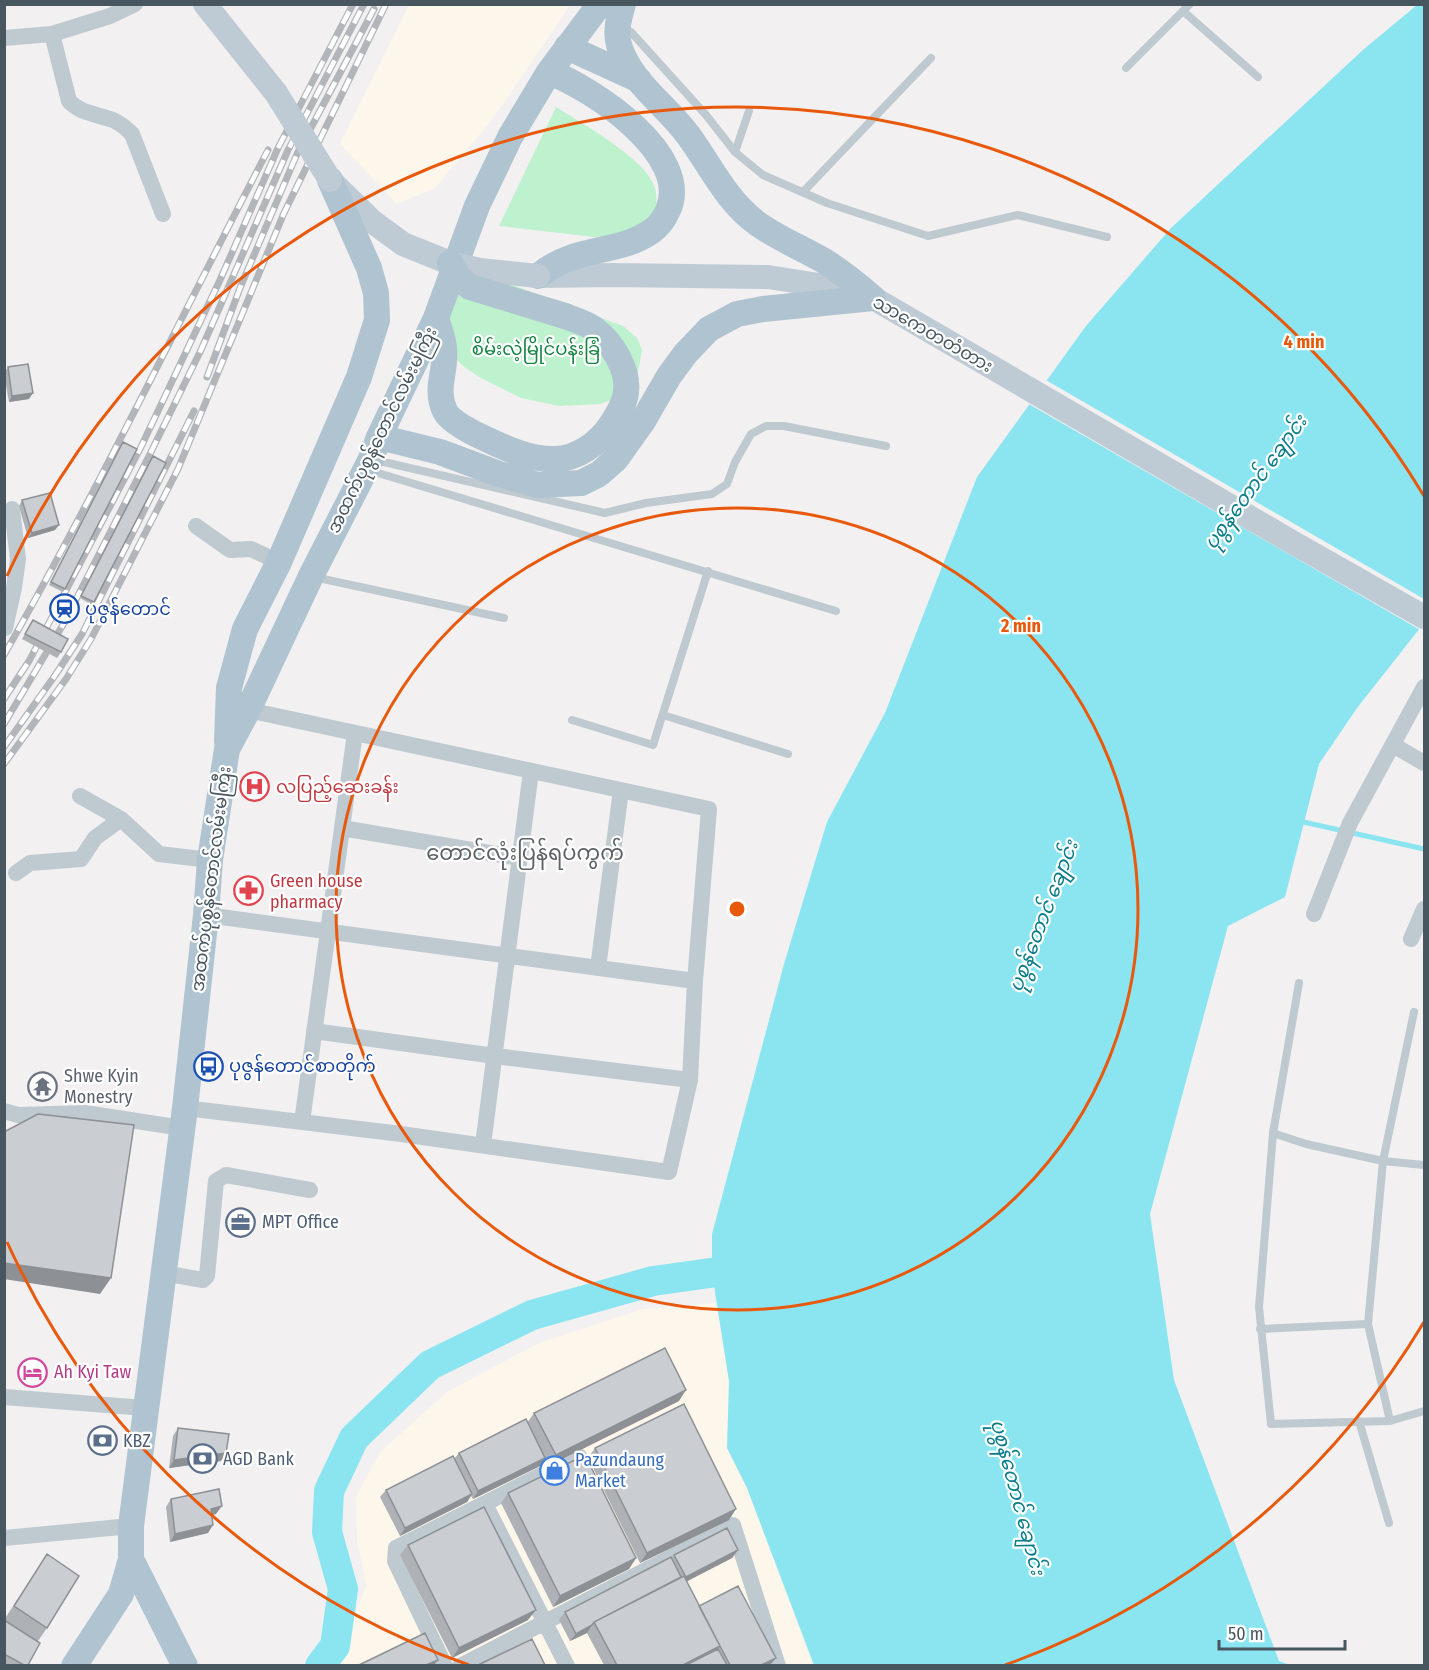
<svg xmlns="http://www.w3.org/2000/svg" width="1429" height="1670" font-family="'Fira Sans Condensed','Noto Sans Myanmar',sans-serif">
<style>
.commercial{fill:#fdf6ea}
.green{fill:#bef1cd}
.water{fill:#8ae5f0}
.pier{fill:#f3f0f1}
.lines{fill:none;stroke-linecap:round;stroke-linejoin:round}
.stream{stroke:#8ae5f0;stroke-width:5}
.river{stroke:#8ae5f0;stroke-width:30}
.service{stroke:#bec9d0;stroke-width:8}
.minor{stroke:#bec9d0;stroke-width:16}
.secondary{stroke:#becbd5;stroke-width:24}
.primary{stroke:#afc3d0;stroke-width:26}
.rail-casing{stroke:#b2b6bb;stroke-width:7}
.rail{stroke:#fff;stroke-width:4.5;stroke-dasharray:14;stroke-linecap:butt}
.secondary-bridge{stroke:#becbd5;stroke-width:24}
.primary-bridge{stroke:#afc3d0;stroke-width:26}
.wall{fill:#aeb1b5}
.shaded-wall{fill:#8d9094}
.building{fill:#caced3;stroke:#8d9094;stroke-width:1.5}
.ring{fill:none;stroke:#e8590c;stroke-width:3}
.labels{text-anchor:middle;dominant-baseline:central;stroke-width:4.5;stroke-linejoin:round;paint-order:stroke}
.street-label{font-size:18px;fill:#47565f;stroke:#fff}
.park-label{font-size:18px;fill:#148441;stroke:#fff}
.transit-label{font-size:18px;fill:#164399;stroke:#fff;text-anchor:start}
.health-label{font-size:18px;fill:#be3a42;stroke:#fff;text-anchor:start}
.worship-label{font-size:18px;fill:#5b616d;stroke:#fff;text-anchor:start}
.service-label{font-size:18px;fill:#4e5e75;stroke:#fff;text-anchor:start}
.hotel-label{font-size:18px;fill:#b23c85;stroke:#fff;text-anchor:start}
.shop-label{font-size:18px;fill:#366cbe;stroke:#fff;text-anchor:start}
.water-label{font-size:20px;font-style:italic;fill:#0a7c8a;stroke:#fff}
.quarter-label{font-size:21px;fill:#5d6266;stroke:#fff}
.centre{fill:#e8590c;stroke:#fff;stroke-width:3}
.ring-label{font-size:18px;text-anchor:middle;font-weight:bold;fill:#e8590c;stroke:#fff;stroke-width:4.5;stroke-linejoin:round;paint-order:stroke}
</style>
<rect width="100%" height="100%" fill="#f3f0f1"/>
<path class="commercial" d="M409 5H570L492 120 435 188 397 204 340 144Z
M716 1303 729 1381 727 1448 747 1488 812 1663 806 1666H333L344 1647 366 1585 357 1540 356 1497 380 1452 447 1392 539 1343 643 1309Z"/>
<path class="green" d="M556 107C581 123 647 159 655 188 659 203 654 215 648 228L620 240 499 226Z
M467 268 623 326 637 338 642 350 637 378 616 398 600 404 559 406 521 398 479 377 463 366 439 342Z"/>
<path class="water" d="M1417 5H1424V623L1357 708 1319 764 1285 897 1228 926 1150 1214 1174 1380 1279 1661 1290 1665H814L747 1488 727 1448 729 1381 712 1273V1234L784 964 827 822 885 713 977 477 1086 326 1171 228 1364 49Z"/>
<path class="pier" d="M1044 379 1424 599V628L1422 631 1027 403Z"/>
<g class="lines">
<path class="stream" d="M1299 821 1424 849"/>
<path class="river" d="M320 1666 335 1646 343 1589 327 1532 329 1491 354 1438 430 1365 532 1315 653 1281 753 1267"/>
<path class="service" d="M1183 11 1258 77
M622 26 631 32 706 115 735 152 763 175 827 203 928 236 1018 215 1107 237
M1126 68 1190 4
M735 152 749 111
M803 192 931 58
M375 460 605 513 646 503 712 494 727 484 735 462 751 434 766 426H784L886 446
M368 470 836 611
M314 577 504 618
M663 715 788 754
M572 720 653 745 708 571
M1299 983 1273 1133 1259 1307 1271 1424 1390 1421
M1273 1133 1306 1144 1383 1161 1414 1012
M1424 1165 1383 1161 1368 1324 1390 1421 1424 1411
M1260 1329 1368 1324
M1359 1421 1389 1523"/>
<path class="minor" d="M52 34 69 101C81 114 97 114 113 120 120 123 126 128 132 134L163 214
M4 38 52 34 110 16 135 4
M196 526 230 550 251 549 279 562
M5 628 14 588 18 559 12 509
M1393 745 1424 763
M80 796 121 819 159 854 210 860
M342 828 520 858
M16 873 30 863 81 859 95 838 121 819
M1314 914 1350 823 1424 687
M206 915 695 981
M1411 939 1424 909
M598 968 621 790
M314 1031 495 1056 690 1080
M185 1108 401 1134 669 1172 690 1080 695 981 709 809 248 710
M4 1111 18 1115 85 1113 182 1128
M302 1122 355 733
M483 1145 531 771
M163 1273 203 1280 207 1276 216 1181 226 1175 310 1190
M4 1397 145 1408
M485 1504 567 1666
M4 1538 131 1526
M445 1666 395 1561 396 1548 579 1456
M460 1666 733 1525 778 1666"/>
<path class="secondary" d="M205 4 276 93
M332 182 373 222 403 244 450 263
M538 276 613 275 768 277 819 285 873 298 1292 542 1424 617"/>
<path class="primary" d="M623 4C619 18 615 31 619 45 630 82 666 105 688 135 711 166 726 201 758 224 779 239 804 249 826 262 843 273 858 285 873 298
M567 47 639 80
M538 276C548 268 558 262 570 258 598 248 626 249 652 231 659 226 665 217 668 210 693 155 592 88 549 72
M436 318C439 328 443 338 444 348 447 371 434 388 445 411 450 422 475 434 486 439 507 449 531 460 555 459 577 459 599 443 611 425 617 415 625 404 626 392 629 370 612 342 594 329 586 323 575 320 565 316
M379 437 440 452 499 474 538 485 581 483 599 474 616 459 643 421 669 376 686 353 709 329 737 314 763 309 873 298
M227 741 229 688 245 629 279 562 359 377 377 320 376 293 369 268 330 180
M74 1666 121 1594 131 1559
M185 1666 131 1559V1526L185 1108 206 915 210 860 227 749 248 710 311 576 371 459 379 437 436 318 477 206 510 137 549 72 600 4"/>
<defs>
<path id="rail" d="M207 377 240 288 297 154 374 9
M4 655C98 490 180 319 268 150
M4 699 29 661 140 449 220 280 278 148 353 4
M4 724 64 623 150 454 201 350 288 150 364 4
M4 747 56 674 82 634 194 411
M4 764 66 679 91 639 178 469 284 213 386 4"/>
</defs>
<use href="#rail" class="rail-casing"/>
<use href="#rail" class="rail"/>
<path class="secondary-bridge" d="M276 93 330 180
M450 263 480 270 538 276"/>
<path class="primary-bridge" d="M450 263 458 277 470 287 565 316"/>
</g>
<path class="wall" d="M8 367 29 399 9 402 4 374Z
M122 445 65 589 63 592 49 585Z
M153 456 94 602 92 605 80 598Z
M22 500 55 530 28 538 19 506Z
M33 620 61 652 57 658 22 639Z
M679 1401 548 1466 545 1458 540 1466 473 1499 471 1496 467 1502 400 1536 380 1497 386 1490 454 1459 459 1453 527 1423 534 1413Z
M178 1428 221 1461 169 1468 173 1436Z
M595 1448 729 1520 640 1563 588 1458Z
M508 1493 636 1558 629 1569 553 1607 501 1503Z
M171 1499 216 1514 212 1515 208 1533 170 1542 166 1507Z
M408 1545 528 1620 452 1658 400 1555Z
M738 1550 732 1558 686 1581 699 1606 770 1665H604L587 1633 570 1641 559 1620 565 1612 671 1559 674 1555Z
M47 1554V1628L38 1641 28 1665H4V1620Z"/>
<path class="shaded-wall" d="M33 393 29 399 9 402 12 396Z
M59 525 55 530 28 538 32 533Z
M4 1263 111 1278 100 1294 4 1279Z
M686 1390 679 1401 548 1466 556 1455Z
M226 1453 221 1461 169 1468 174 1460Z
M545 1458 540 1466 473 1499 478 1491Z
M472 1494 467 1502 400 1536 405 1528Z
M222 1506 216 1514 206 1517 211 1509Z
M736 1509 729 1520 640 1563 647 1553Z
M213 1525 208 1533 170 1542 175 1534Z
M738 1550 732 1558 680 1585 686 1577Z
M636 1558 629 1569 553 1607 560 1596Z
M536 1610 528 1620 452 1658 459 1648Z
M592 1625 587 1633 570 1641 576 1634Z
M720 1646 713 1657 696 1665H683Z
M776 1658 770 1665H761Z
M438 1660 434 1665H426Z"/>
<path class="building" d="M28 364 33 393 12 396 8 367Z
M123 442 137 449 65 589 51 582Z
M153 456 166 463 94 602 81 596Z
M50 493 59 525 32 533 22 500Z
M33 620 68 639 61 652 25 634Z
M38 1114 134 1125 111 1278 4 1263V1132Z
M665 1348 686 1390 556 1455 534 1413Z
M684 1404 736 1509 647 1553 595 1448Z
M526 1419 545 1458 478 1491 459 1453Z
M178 1428 229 1434 226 1453 174 1460Z
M585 1455 636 1558 560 1596 508 1493Z
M453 1456 472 1494 405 1528 386 1490Z
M219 1489 222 1506 211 1509 213 1525 175 1534 171 1499Z
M484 1507 536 1610 459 1648 408 1545Z
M727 1528 738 1550 686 1577 674 1555Z
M47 1554 79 1576 47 1628 14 1606Z
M671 1557 681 1577 594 1622 592 1625 576 1634 565 1612Z
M684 1576 720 1646 683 1665H617L594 1622Z
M738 1586 776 1658 761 1665H730L699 1606Z
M4 1620 40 1643 28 1665H24L4 1654Z
M425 1633 438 1660 426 1665H359Z
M532 1639 545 1665H478Z
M718 1649 727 1665H686Z"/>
<g class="ring">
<circle cx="737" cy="909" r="401"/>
<path d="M1424 1322A802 802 0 0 1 1005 1665M469 1665A802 802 0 0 1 7 1242M7 576A802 802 0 0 1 1424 496"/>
</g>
<defs>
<symbol id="station-ring" viewBox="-11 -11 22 22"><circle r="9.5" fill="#fff" stroke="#1a4fb4" stroke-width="1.5"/><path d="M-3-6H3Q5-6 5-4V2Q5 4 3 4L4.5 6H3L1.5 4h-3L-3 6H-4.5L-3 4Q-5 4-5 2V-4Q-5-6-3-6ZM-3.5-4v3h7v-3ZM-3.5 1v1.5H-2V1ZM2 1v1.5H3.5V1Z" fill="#1a4fb4"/></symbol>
<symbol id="hospital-ring" viewBox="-11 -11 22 22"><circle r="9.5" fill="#fff" stroke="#e0444e" stroke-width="1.5"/><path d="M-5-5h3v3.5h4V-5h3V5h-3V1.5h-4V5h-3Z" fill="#e0444e"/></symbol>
<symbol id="pharmacy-ring" viewBox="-11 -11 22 22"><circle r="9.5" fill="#fff" stroke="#e0444e" stroke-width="1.5"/><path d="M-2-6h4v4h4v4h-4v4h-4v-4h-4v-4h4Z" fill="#e0444e"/></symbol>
<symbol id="bus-ring" viewBox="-11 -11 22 22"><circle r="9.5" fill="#fff" stroke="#1a4fb4" stroke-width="1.5"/><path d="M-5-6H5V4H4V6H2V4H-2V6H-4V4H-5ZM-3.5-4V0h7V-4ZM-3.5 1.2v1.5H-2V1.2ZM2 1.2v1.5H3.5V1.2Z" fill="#1a4fb4"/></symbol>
<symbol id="temple-ring" viewBox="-11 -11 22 22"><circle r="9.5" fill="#fff" stroke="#6b7280" stroke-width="1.5"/><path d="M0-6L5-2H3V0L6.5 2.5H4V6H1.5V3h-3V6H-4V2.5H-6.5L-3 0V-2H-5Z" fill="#6b7280"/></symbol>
<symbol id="office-ring" viewBox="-11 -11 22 22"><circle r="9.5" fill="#fff" stroke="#5c6f8a" stroke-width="1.5"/><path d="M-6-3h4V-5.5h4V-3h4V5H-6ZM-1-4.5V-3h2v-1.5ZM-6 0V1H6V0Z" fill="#5c6f8a"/></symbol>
<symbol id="hotel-ring" viewBox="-11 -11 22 22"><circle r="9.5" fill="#fff" stroke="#d1479c" stroke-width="1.5"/><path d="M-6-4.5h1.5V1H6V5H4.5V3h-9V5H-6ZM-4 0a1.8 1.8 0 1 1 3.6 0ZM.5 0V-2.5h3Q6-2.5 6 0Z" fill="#d1479c"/></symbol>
<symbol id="bank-ring" viewBox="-11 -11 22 22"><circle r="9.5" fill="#fff" stroke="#5c6f8a" stroke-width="1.5"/><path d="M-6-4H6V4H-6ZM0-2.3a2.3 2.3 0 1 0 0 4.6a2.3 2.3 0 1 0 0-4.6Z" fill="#5c6f8a"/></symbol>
<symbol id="shop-ring" viewBox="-11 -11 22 22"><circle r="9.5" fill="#fff" stroke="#3f7fe0" stroke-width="1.5"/><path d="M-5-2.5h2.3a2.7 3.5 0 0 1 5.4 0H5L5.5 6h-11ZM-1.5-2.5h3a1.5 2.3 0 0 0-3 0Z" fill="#3f7fe0"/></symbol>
</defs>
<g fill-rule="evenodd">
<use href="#station-ring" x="48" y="592" width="33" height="33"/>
<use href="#hospital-ring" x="238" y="770" width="33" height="33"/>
<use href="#pharmacy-ring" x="232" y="874" width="33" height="33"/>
<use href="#bus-ring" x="192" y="1050" width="33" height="33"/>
<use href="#temple-ring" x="26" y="1070" width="33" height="33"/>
<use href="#office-ring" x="224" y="1206" width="33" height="33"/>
<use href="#hotel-ring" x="16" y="1356" width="33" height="33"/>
<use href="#bank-ring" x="86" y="1424" width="33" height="33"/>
<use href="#bank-ring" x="186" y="1442" width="33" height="33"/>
<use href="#shop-ring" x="538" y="1454" width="33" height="33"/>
</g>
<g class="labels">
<g class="street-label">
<text transform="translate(933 334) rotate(30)">သာကေတတံတား</text>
<text transform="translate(382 430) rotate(-64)">အထက်ပုစွန်တောင်လမ်းမကြီး</text>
<text transform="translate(211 879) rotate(-83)">အထက်ပုစွန်တောင်လမ်းမကြီး</text>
</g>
<g class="park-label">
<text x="536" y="349">စိမ်းလဲ့မြိုင်ပန်းခြံ</text>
</g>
<g class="transit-label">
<text x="85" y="609">ပုဇွန်တောင်</text>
<text x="229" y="1066">ပုဇွန်တောင်စာတိုက်</text>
</g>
<g class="health-label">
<text x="276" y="787">လပြည့်ဆေးခန်း</text>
<text x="270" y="881">Green house<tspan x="270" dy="21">pharmacy</tspan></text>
</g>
<g class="worship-label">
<text x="64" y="1076">Shwe Kyin<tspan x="64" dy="21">Monestry</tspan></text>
</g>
<g class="service-label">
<text x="262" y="1222">MPT Office</text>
<text x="123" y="1441">KBZ</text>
<text x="223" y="1459">AGD Bank</text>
</g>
<g class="hotel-label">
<text x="54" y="1372">Ah Kyi Taw</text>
</g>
<g class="shop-label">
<text x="575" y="1460">Pazundaung<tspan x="575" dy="21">Market</tspan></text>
</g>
<g class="water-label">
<text transform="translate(1255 482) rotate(-54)">ပုစွန်တောင် ချောင်း</text>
<text transform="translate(1043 916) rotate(-69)">ပုစွန်တောင် ချောင်း</text>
<text transform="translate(1018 1497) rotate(75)">ပုစွန်တောင် ချောင်း</text>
</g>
<g class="quarter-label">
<text x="525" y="853">တောင်လုံးပြန်ရပ်ကွက်</text>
</g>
</g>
<circle cx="737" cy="909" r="9" class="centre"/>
<g class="ring-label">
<text x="1304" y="348">4 min</text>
<text x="1021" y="632">2 min</text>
</g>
<rect width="1429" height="1670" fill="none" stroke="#47565f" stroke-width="12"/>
<path d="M1219 1640v9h126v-9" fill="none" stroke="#47565f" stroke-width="3"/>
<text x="1228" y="1640" font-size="18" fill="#47565f" stroke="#ffffff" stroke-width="4.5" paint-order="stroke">50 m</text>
</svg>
